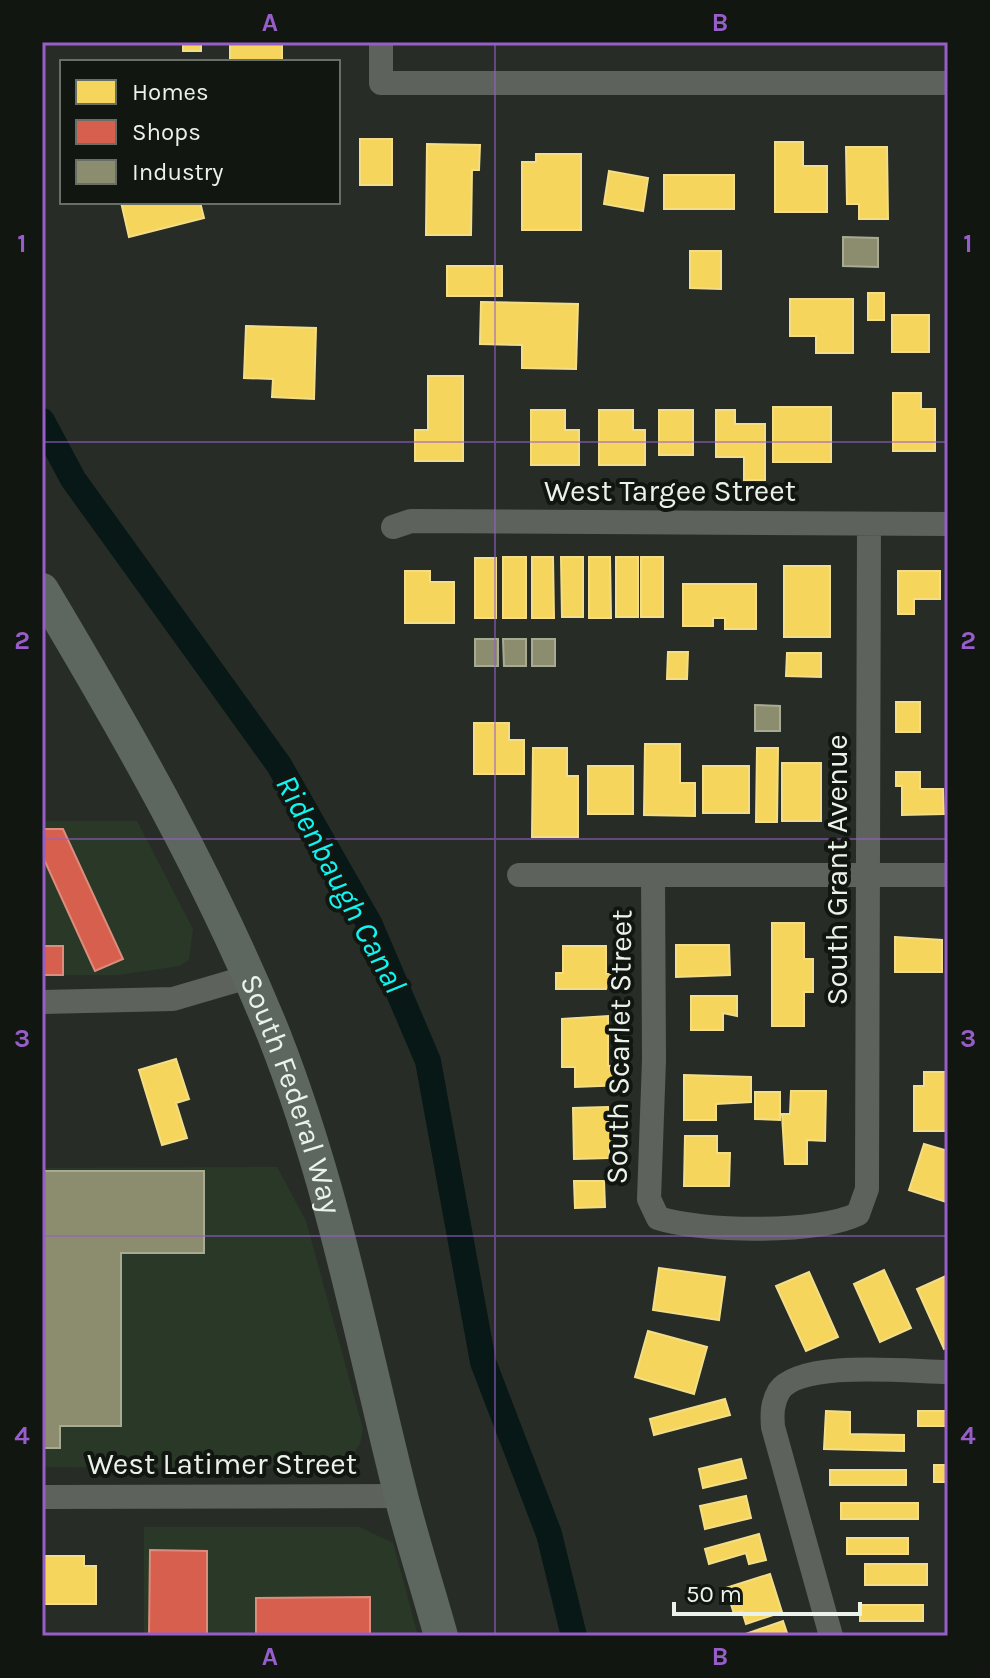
<svg xmlns="http://www.w3.org/2000/svg" width="990" height="1678" font-family="Karla,sans-serif">
<style>
.built{fill:#2a3828}
.homes{fill:#f6d55c;stroke:#f3de87;stroke-width:2}
.shops{fill:#d6604d;stroke:#dc8c7c;stroke-width:2}
.industry{fill:#8c8c6e;stroke:#a8ab93;stroke-width:2}
.lines{fill:none;stroke-linecap:round;stroke-linejoin:round}
.canal{stroke:#081817;stroke-width:26}
.minor{stroke:#5d625c;stroke-width:24}
.secondary{stroke:#5d6760;stroke-width:34}
.grid{fill:none;stroke:#975eca;stroke-width:2;stroke-opacity:0.55}
.labels{text-anchor:middle;dominant-baseline:central;stroke-width:8;stroke-linejoin:round;paint-order:stroke}
.street-label{font-size:30px;fill:#ebf2ea;stroke:#111611}
.water-label{font-size:32px;font-style:italic;fill:#12f4f1;stroke:#111611}
.neatline{fill:none;stroke:#975eca;stroke-width:3}
.grid-label{font-size:26px;text-anchor:middle;font-weight:bold;fill:#975eca}
</style>
<rect width="100%" height="100%" fill="#272d26"/>
<path class="built" d="M42 821H137L193 929 189 960 179 966 119 975H42Z
M277 1167 306 1221 363 1429 360 1444 349 1460 334 1469 42 1467V1168Z
M144 1527H360L393 1543 418 1636H144Z"/>
<path class="homes" d="M183 42H201V51H183Z
M230 42H282V62H230Z
M360 139H392V185H360Z
M775 142H803V166H827V212H775Z
M427 144 480 145 479 170H472L471 235H426Z
M846 147H887L888 219H859V204H847Z
M536 154H581V230H522V162H536Z
M609 171 648 178 643 211 604 204Z
M664 175H734V209H664Z
M121 202H200L204 218 129 237Z
M690 251H721V289L690 288Z
M447 266H502V296H447Z
M868 293H884V320H868Z
M790 299H853V353H816V336H790Z
M481 302 578 304 576 369 522 368V345L480 344Z
M892 315H929V352H892Z
M246 326 316 328 314 399 272 397 273 379 244 378Z
M428 376H463V461H415V430H428Z
M893 393H921V409H935V451H893Z
M773 407H831V462H773Z
M531 410H565V430H579V465H531Z
M599 410H633V430H645V465H599Z
M659 410H693V455H659Z
M716 410H735V424H765V480H744V457H716Z
M503 557H526V618H503Z
M532 557H553L554 618H532Z
M561 557H583V617H562Z
M589 557H610L611 618H589Z
M616 557H638V617H616Z
M641 557H663V617H641Z
M475 558H496V618H475Z
M784 566H830V637H784Z
M405 571H430V582H454V623H405Z
M898 571H940V599H914V614H898Z
M683 584H756V629H725V618H713V626H683Z
M668 652H688L687 679H667Z
M787 653H821V677L786 676Z
M896 702H920V732H896Z
M474 723H509V740H524V774H474Z
M645 744H680V783H695V816L644 815Z
M533 748H567V776H578V837H532Z
M757 748H778L777 822H756Z
M782 763H821V821H782Z
M588 766H633V814H588Z
M703 766H749V813H703Z
M896 772H920V789H943L944 814 902 815V786H896Z
M772 923H804V959H813V992H804V1026H772Z
M895 937 942 940V972H895Z
M676 945H729L730 975 676 977Z
M563 946H606V974H611L606 989H556V973H563Z
M691 996H737V1016L723 1013V1030H691Z
M608 1016V1066L624 1065V1085L575 1087V1067H562V1019Z
M176 1059 189 1099 176 1103 187 1138 162 1145 139 1070Z
M924 1072H948V1131H914V1086H924Z
M684 1075 751 1077V1102L716 1104V1120H684Z
M791 1091H826L825 1141 807 1140V1164H785L782 1114H790Z
M755 1092H780V1120L755 1119Z
M608 1107 613 1146H609V1158L574 1159 573 1108Z
M685 1136H717V1153H730L729 1186H684Z
M924 1144 948 1151 946 1202 909 1190Z
M574 1181H604L605 1207 575 1208Z
M659 1268 725 1277 719 1320 653 1310Z
M884 1270 911 1328 880 1342 854 1284Z
M809 1272 838 1337 806 1351 776 1286Z
M948 1275V1347L944 1349 917 1289Z
M648 1331 707 1347 694 1394 635 1377Z
M725 1399 730 1415 654 1435 650 1419Z
M826 1411 850 1412V1434L904 1435V1451L824 1449Z
M918 1411H948V1426H918Z
M741 1459 746 1478 703 1488 699 1469Z
M934 1465H948V1482H934Z
M830 1470H906V1485H830Z
M746 1496 751 1518 705 1529 700 1506Z
M841 1503H918V1519H841Z
M759 1534 766 1560 749 1564 746 1553 709 1564 705 1549Z
M847 1538H908V1554H847Z
M42 1556H84V1566H96V1604H42Z
M865 1564H927V1585H865Z
M770 1574 782 1612 746 1624 742 1611 734 1614 726 1588Z
M860 1605H923V1621H860Z
M783 1621 788 1636H740Z"/>
<path class="shops" d="M42 829H63L123 959 95 971 42 855Z
M42 946H63V975H42Z
M150 1550 207 1551V1636H149Z
M370 1597V1636H256V1598Z"/>
<path class="industry" d="M843 237 878 238V267L843 266Z
M475 639H498V666H475Z
M503 639H526V666H504Z
M532 639H555V666H532Z
M755 705 780 706V731H755Z
M42 1171H204V1253H121V1426H60V1448H42Z"/>
<g class="lines">
<path class="canal" d="M42 421 73 479 279 765 370 925 428 1061 483 1362 549 1534 574 1636"/>
<path class="minor" d="M381 42V83H948
M393 527 411 521 948 524
M519 875H948
M653 875 654 1060 649 1199 658 1218C701 1232 817 1234 858 1214L867 1189 869 524
M42 1002 173 999 248 977
M42 1497 401 1496
M831 1636 773 1427C772 1414 772 1403 779 1391 801 1359 911 1372 948 1372"/>
<path class="secondary" id="s1" d="M42 590C128 734 211 879 274 1035 333 1185 362 1341 401 1496 413 1543 428 1589 441 1636"/>
</g>
<path class="grid" d="M495 42V1636M42 442H948M42 839H948M42 1236H948"/>
<g class="labels">
<g class="street-label">
<text x="670" y="491">West Targee Street</text>
<text transform="translate(837 870) rotate(-90)">South Grant Avenue</text>
<text transform="translate(619 1047) rotate(-89)">South Scarlet Street</text>
<text stroke="none"><textPath href="#s1" startOffset="564">South Federal Way</textPath></text>
<text x="222" y="1464">West Latimer Street</text>
</g>
<g class="water-label">
<text transform="translate(341 884) rotate(62)">Ridenbaugh Canal</text>
</g>
</g>
<rect width="990" height="1678" fill="none" stroke="#111611" stroke-width="88"/>
<rect x="60" y="60" width="280" height="144" fill="#111611" stroke="#686e68" stroke-width="2"/>
<rect x="76" y="80" width="40" height="24" fill="#f6d55c" stroke="#686e68" stroke-width="2"/>
<text x="132" y="100" font-size="24" fill="#ebf2ea">Homes</text>
<rect x="76" y="120" width="40" height="24" fill="#d6604d" stroke="#686e68" stroke-width="2"/>
<text x="132" y="140" font-size="24" fill="#ebf2ea">Shops</text>
<rect x="76" y="160" width="40" height="24" fill="#8c8c6e" stroke="#686e68" stroke-width="2"/>
<text x="132" y="180" font-size="24" fill="#ebf2ea">Industry</text>
<path d="M674 1602v12h186v-12" fill="none" stroke="#ebf2ea" stroke-width="4"/>
<text x="686" y="1602" font-size="24" fill="#ebf2ea" stroke="#111611" stroke-width="6" paint-order="stroke">50 m</text>
<rect x="44" y="44" width="902" height="1590" class="neatline"/>
<g class="grid-label">
<text x="270" y="31">A</text>
<text x="720" y="31">B</text>
<text x="22" y="252">1</text>
<text x="968" y="252">1</text>
<text x="22" y="649">2</text>
<text x="968" y="649">2</text>
<text x="22" y="1047">3</text>
<text x="968" y="1047">3</text>
<text x="22" y="1444">4</text>
<text x="968" y="1444">4</text>
<text x="270" y="1665">A</text>
<text x="720" y="1665">B</text>
</g>
</svg>
